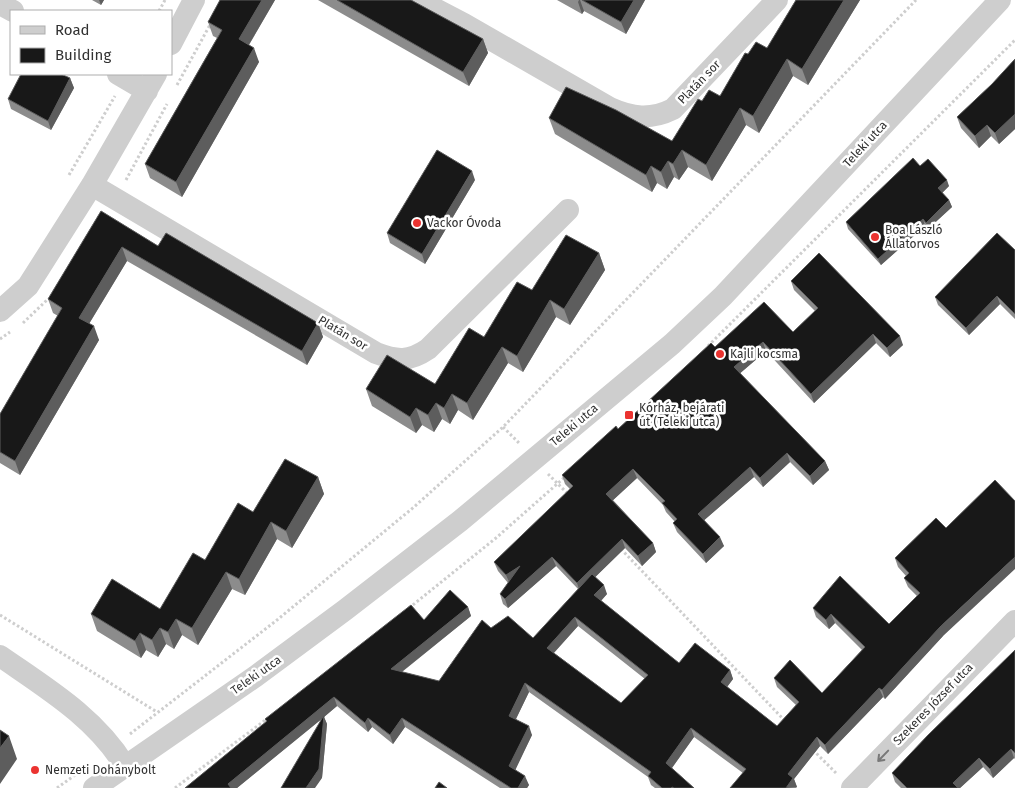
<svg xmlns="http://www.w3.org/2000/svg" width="1015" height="788" font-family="'Fira Sans',sans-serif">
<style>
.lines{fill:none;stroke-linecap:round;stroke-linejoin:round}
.path{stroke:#cecece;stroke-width:3;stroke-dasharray:2.5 2.5;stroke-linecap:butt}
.minor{stroke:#cecece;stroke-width:22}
.wall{fill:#8c8c8c;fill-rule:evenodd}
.shaded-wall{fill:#5d5d5d}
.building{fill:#181818;stroke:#5d5d5d;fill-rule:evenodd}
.oneway{stroke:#787878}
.poi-dot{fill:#eb3330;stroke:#fff;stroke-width:2}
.labels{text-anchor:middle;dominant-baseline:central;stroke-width:5;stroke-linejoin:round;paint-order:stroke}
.street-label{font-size:12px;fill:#313131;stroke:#fff}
.poi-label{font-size:12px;fill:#313131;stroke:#fff;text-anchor:start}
</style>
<rect width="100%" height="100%" fill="#fff"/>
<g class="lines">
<path class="path" d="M159 11 165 0
M177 85 211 23
M69 175 115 96
M126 180 167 104
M23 323 47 300
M0 339 10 332
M708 346 1015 40
M503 427 520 444
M548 474 568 494
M621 549 786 722
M409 608 496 538 565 477
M0 615 157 712
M130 734 277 620 414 507 503 427 916 0
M813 750 837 774
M57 788 75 775
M175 788 268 718"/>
<path class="minor" d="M418 0 464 24 610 108C632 118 651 120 673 109L777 0
M0 4 13 11
M171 44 194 0
M118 74 147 91
M92 185 376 353C397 361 409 362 428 349L568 210
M0 311 28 286 92 185 156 74
M0 656C46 688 95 717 125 766
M94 788 256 676 345 610 460 521 672 344 723 296 1000 0
M852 788 1015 621"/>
</g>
<path class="wall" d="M92 0H104L101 5Z
M220 0H275L249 45 259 62 182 197 150 178 145 164 217 38 213 36 208 22Z
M318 0H411L483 39 488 53 469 86Z
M557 0H645L626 34 584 11 582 14Z
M796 0H860L808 85 793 76 759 133 746 125 712 181 688 167 679 180 674 177 667 189 657 183 652 192 555 134 549 118 672 141 702 101 720 96 767 48Z
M1015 59V129L999 144 991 136 979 148 961 128 957 117 992 84Z
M70 78 74 88 51 130 11 109 8 99Z
M920 166 949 186 942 193 949 200 952 207 928 229 925 226 881 265 848 229 846 222Z
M475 180 425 264 390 243 387 233Z
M101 211 158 246 318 323 323 337 307 365 127 261 89 324 99 340 20 475 0 463V414L58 316 53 313 48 299Z
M1015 250V319L1000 304 969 335 938 305 935 297Z
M599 253 605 270 570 325 556 317 523 372 508 363 473 420 458 410 450 424 442 419 434 432 422 425 416 433 372 406 366 389 435 384 532 290Z
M791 281 903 345 890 357 876 343 814 403 766 351 740 373 825 461 829 470 813 485 790 462 763 487 754 477 704 520 724 546 706 563 677 532 673 523 675 522 666 512 663 505 637 478 613 500 653 543 656 552 642 566 625 548 595 577 607 594 601 601 679 663 730 670 733 679 727 687 777 726 796 705 777 687 774 678 822 693 862 650 835 623 829 629 816 617 813 608 889 624 917 596 908 587 904 578 906 576 898 567 895 558 936 518 943 636 885 699 883 697 828 754 820 746 794 779 797 787 796 788H730L743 773 694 737 672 768 694 788H655L651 785 648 777 529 692 516 719 532 735 515 769 529 785 527 788H500L405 727 393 744 372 727 368 732 337 706 324 717 327 724 322 778 321 719 237 788H185L266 722 265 719 424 620 468 607 471 616 402 672 439 681 491 628 533 638 578 589 556 566 508 608 503 604 500 594 508 583 498 571 494 562 570 489 565 484 562 475 618 429 715 347 793 332 815 311 794 290ZM578 626 645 679 621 703 554 653Z
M318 477 324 494 292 548 277 539 245 595 232 589 198 645 182 635 174 649 166 644 158 657 146 650 141 658 97 631 91 614 160 609 205 560 253 512Z
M1015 650V759L1014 758 993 778 983 767 960 788H901L895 782 892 773Z"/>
<path class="shaded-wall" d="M99 0H104L101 5Z
M262 0H275L244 53 239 39Z
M579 0H580L584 11 582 14 578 2Z
M634 0H645L626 34 621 22Z
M844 0H860L808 85 802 69Z
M483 39 488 53 469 86 463 72Z
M254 48 259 62 182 197 176 182Z
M787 59 793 76 759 133 753 116Z
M70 78 74 88 51 130 48 121Z
M740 108 746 125 712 181 706 165Z
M1015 114V129L999 144 995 133Z
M987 125 991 136 979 148 975 136Z
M682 150 688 167 679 180 673 164Z
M668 161 674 177 667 189 661 172Z
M651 166 657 183 652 192 646 175Z
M472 171 475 180 425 264 422 254Z
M947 180 949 186 940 195 938 188Z
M949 200 952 207 928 229 926 223Z
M923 219 925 226 881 265 878 259Z
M122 247 127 261 84 332 79 318Z
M599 253 605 270 570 325 564 309Z
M997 296 1000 304 969 335 966 328Z
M550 300 556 317 523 372 517 356Z
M318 323 323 337 307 365 302 351Z
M94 326 99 340 20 475 15 461Z
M873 334 876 343 814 403 811 394Z
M900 336 903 345 890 357 887 348Z
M763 342 766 351 737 376 734 367Z
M502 347 508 363 473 420 467 403Z
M452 394 458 410 450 424 444 408Z
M436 403 442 419 434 432 428 415Z
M416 408 422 425 416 433 410 417Z
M787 453 790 462 763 487 760 478Z
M825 461 829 470 813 485 810 476Z
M750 467 754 477 701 523 698 514Z
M633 469 637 478 610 503 606 494Z
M318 477 324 494 292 548 286 531Z
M271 522 277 539 245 595 239 579Z
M720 537 724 546 706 563 703 554Z
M622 539 625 548 580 592 577 583Z
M653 543 656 552 642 566 638 556Z
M552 557 556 566 508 608 505 599Z
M1015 557V569L943 636 885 699 882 690 940 627Z
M520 566 510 584 506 575Z
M226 572 232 589 198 645 192 628Z
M604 585 607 594 598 604 594 595Z
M468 607 471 616 394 678 391 669Z
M831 614 835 623 829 629 826 620Z
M575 617 578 626 550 657 547 648Z
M176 619 182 635 174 649 168 632Z
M160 628 166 644 158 657 152 640Z
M140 633 146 650 141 658 135 641Z
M730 670 733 679 724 691 721 682Z
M525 683 529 692 513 725 509 716Z
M879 688 883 697 828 754 825 745Z
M334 697 337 706 324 717 327 724 322 778 315 788H306L323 718 237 788H229L228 784Z
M368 718 372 727 368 732 365 723Z
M402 718 405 727 393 744 390 735Z
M529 726 532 735 513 775 509 766Z
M691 728 694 737 669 772 666 763Z
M9 736 17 759 0 784V748Z
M817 737 820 746 794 779 797 787 786 788 788 774Z
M1011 749 1014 758 993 778 990 769Z
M979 758 983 767 960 788H954L953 783Z
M525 776 529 785 527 788H518Z"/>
<path class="building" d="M220 0H262L239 39 254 48 176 182 145 164 222 30 208 22Z
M337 0H411L483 39 463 72Z
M582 0H634L621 22Z
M796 0H844L802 69 787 59 753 116 740 108 706 165 682 150 673 164 668 161 661 172 651 166 646 175 549 118 566 87 616 110 672 141 698 99 702 101 709 90 720 96 745 53 748 54 756 42 767 48Z
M1015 59V114L995 133 987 125 975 136 957 117 992 84Z
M21 74H61L70 78 48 121 8 99Z
M437 150 472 171 422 254 387 233Z
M913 158 920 166 928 159 947 180 938 188 949 200 926 223 923 219 878 259 846 222Z
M101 211 158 246 166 233 318 323 302 351 122 247 79 318 94 326 15 461 0 452V414L62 308 48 299Z
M997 233 1015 250V314L997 296 966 328 935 297Z
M566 235 599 253 564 309 550 300 517 356 502 347 467 403 452 394 444 408 436 403 428 415 416 408 410 417 366 389 387 355 435 384 469 328 484 337 517 282 532 290Z
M819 253 900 336 887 348 873 334 811 394 763 342 734 367 825 461 810 476 787 453 760 478 750 467 698 514 720 537 703 554 673 523 677 519 662 503 665 501 633 469 606 494 653 543 638 556 622 539 577 583 552 557 505 599 500 594 520 566 506 575 494 562 573 486 562 475 616 426 618 429 711 343 715 347 764 302 793 332 818 308 791 281Z
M285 459 318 477 286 531 271 522 239 579 226 572 192 628 176 619 168 632 160 628 152 640 140 633 135 641 91 614 112 579 160 609 193 553 205 560 238 503 253 512Z
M995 480 1015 501V557L940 627 882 690 879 688 825 745 817 737 788 774 793 778 786 788H730L746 769 691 728 666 763 694 788H674L672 787 671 788H662L648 776 651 772 525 683 509 716 529 726 509 766 525 776 518 788H511L402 718 390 735 368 718 365 723 334 697 228 784 231 788H185L267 721 265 719 411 605 424 620 450 590 468 607 391 669 439 681 482 620 491 628 508 616 533 638 592 574 604 585 594 595 679 663 695 643 730 670 721 682 777 726 799 702 774 678 790 660 822 693 865 647 831 614 826 620 813 608 840 576 889 624 920 593 904 578 909 573 895 558 936 518 946 528ZM575 617 648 675 621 703 547 648Z
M1015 650V753L1011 749 990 769 979 758 953 783 958 788H907L892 773 928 735Z
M324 715 319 769 306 788H281Z
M0 730 9 736 0 748Z
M439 782 447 788H435Z"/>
<defs><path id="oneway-shaft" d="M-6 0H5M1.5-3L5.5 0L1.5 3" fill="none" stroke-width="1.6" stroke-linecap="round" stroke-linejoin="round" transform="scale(1.25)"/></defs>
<use class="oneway" href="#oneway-shaft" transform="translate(883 756) rotate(134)"/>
<g class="poi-dot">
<circle cx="417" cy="223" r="5"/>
<circle cx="875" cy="237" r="5"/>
<circle cx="720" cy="354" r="5"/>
<rect x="624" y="410" width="10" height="10" rx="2.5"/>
<circle cx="35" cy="770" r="5"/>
</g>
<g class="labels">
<g class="street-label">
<text transform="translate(699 82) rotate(-46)">Platán sor</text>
<text transform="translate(865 144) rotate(-47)">Teleki utca</text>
<text transform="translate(343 333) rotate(31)">Platán sor</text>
<text transform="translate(574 425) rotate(-40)">Teleki utca</text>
<text transform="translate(256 675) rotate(-35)">Teleki utca</text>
<text transform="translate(933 704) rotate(-46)">Szekeres József utca</text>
</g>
<g class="poi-label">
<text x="427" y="223">Vackor Óvoda</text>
<text x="885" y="230">Boa László<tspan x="885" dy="14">Állatorvos</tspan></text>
<text x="730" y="354">Kajli kocsma</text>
<text x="639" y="408">Kórház, bejárati<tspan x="639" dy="14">út (Teleki utca)</tspan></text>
<text x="45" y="770">Nemzeti Dohánybolt</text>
</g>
</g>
<rect x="10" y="10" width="162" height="65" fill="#ffffff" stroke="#adadad"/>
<rect x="20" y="26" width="25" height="8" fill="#cecece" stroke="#adadad"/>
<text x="55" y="35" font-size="15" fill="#313131">Road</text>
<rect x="20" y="48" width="25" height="15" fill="#181818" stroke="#adadad"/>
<text x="55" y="60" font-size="15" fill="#313131">Building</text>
</svg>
